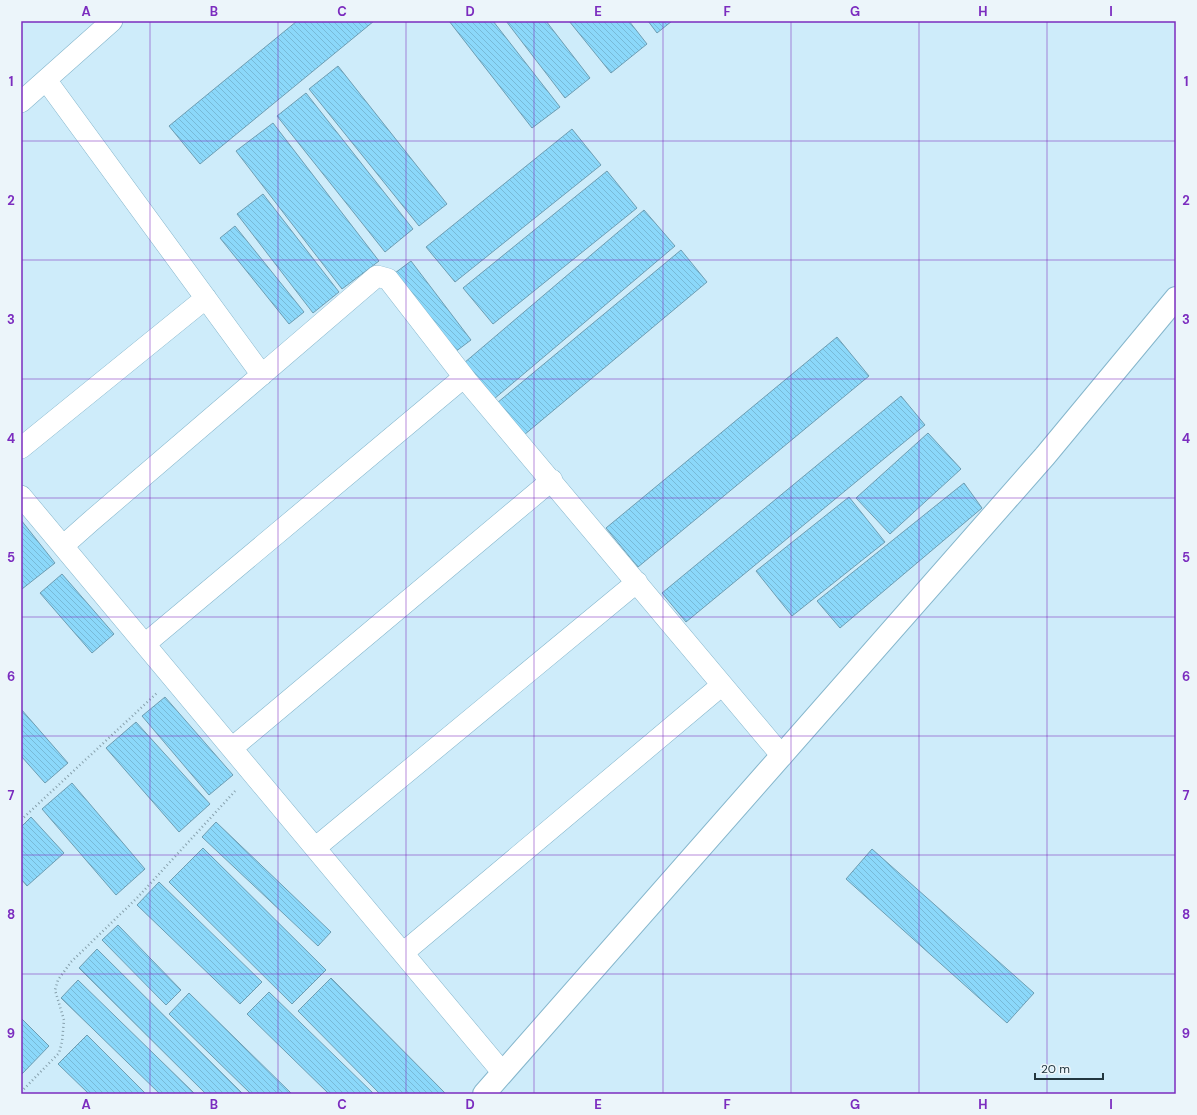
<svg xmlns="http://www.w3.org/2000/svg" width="1197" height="1115" font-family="'DM Sans',sans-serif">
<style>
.building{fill:url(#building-back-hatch);stroke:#6d9db2}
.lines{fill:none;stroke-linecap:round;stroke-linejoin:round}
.street-casing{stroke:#85b6cc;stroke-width:22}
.secondary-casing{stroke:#85b6cc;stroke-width:24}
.path{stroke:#86a0ac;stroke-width:2.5;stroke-dasharray:1 3;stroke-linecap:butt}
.street{stroke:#fff;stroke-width:21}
.secondary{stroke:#fff;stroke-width:22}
.grid{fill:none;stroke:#7b2cbf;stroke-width:1;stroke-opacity:0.55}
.neatline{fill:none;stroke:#7b2cbf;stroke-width:1.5}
.grid-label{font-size:13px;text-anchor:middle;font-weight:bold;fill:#7b2cbf}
</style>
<defs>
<pattern id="building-back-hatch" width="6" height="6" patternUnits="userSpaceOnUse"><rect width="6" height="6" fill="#8bd8fa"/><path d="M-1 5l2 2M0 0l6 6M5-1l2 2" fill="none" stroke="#78bad7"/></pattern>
</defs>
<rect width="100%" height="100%" fill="#ceecfa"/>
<path class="building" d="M297 21H374L200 164 169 126Z
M449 21H493L560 107 532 128Z
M506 21H546L590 78 565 98Z
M569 21H629L647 44 611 73Z
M648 21H672L657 33Z
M338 66 447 204 419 226 309 89Z
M306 93 413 229 385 252 277 116Z
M273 123 379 261 342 289 236 151Z
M572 129 601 165 455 282 426 247Z
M607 171 637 208 493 324 463 288Z
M263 194 339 292 313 313 237 214Z
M644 210 675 246 494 399 464 363Z
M235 226 304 312 289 324 220 238Z
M681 250 707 282 524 435 497 403Z
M411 261 471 340 455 352 395 273Z
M837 337 869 376 638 567 606 528Z
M901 396 925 425 686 622 662 593Z
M928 433 961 469 890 534 856 498Z
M964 483 982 508 840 628 817 601Z
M849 497 885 542 792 616 756 571Z
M21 520 55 563 22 589 21 588Z
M62 574 114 634 92 653 40 593Z
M165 697 233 775 209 795 142 716Z
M21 709 68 763 45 783 21 756Z
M136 722 210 804 179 832 106 748Z
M72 783 145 869 116 895 42 809Z
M31 817 64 853 27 886 21 879V827Z
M216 822 331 932 318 946 202 837Z
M203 848 326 970 292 1004 169 882Z
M872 849 1034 993 1007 1023 846 879Z
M159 882 262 982 240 1004 137 905Z
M118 925 181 990 166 1005 102 940Z
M97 949 243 1094H206L79 968Z
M331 978 446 1094H380L298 1011Z
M78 980 195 1094H160L61 998Z
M269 992 374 1094H329L247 1014Z
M189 993 292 1094H251L169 1014Z
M21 1018 49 1046 21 1075Z
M87 1035 146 1094H89L58 1064Z"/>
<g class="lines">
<defs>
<path id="street" d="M46 80 262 375
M21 102 112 21
M21 448 206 298
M21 496 503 1073
M63 546 90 522 377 276 388 279 467 381 782 756
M145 644 464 377
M232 748 552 480
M315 848 637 582
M403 953 722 685"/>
<path id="secondary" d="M484 1094 1045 456 1176 298"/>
</defs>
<use href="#street" class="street-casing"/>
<use href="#secondary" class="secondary-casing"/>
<path class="path" d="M21 820 157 693
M21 1092 59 1053 62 1042 64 1020 55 990 58 980 71 962 137 898 237 789"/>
<use href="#street" class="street"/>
<use href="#secondary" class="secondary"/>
</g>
<path class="grid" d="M150 21V1094M278 21V1094M406 21V1094M534 21V1094M663 21V1094M791 21V1094M919 21V1094M1047 21V1094M21 141H1176M21 260H1176M21 379H1176M21 498H1176M21 617H1176M21 736H1176M21 855H1176M21 974H1176"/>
<rect width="1197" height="1115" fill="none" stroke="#ecf5fa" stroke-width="44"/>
<path d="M1035 1073v6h68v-6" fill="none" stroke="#22363f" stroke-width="2"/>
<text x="1041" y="1073" font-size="12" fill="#22363f" stroke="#ecf5fa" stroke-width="3" paint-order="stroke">20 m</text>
<rect x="22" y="22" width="1153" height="1071" class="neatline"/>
<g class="grid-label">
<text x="86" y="16">A</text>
<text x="214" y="16">B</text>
<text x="342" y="16">C</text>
<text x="470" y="16">D</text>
<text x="598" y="16">E</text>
<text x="727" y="16">F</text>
<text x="855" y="16">G</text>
<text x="983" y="16">H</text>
<text x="1111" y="16">I</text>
<text x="11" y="86">1</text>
<text x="1186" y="86">1</text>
<text x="11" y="205">2</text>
<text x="1186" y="205">2</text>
<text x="11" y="324">3</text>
<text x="1186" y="324">3</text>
<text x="11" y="443">4</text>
<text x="1186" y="443">4</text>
<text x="11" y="562">5</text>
<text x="1186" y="562">5</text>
<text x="11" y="681">6</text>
<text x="1186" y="681">6</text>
<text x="11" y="800">7</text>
<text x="1186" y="800">7</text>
<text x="11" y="919">8</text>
<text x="1186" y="919">8</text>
<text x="11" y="1038">9</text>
<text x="1186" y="1038">9</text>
<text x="86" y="1109">A</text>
<text x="214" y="1109">B</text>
<text x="342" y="1109">C</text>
<text x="470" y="1109">D</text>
<text x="598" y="1109">E</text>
<text x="727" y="1109">F</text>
<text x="855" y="1109">G</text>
<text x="983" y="1109">H</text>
<text x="1111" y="1109">I</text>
</g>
</svg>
